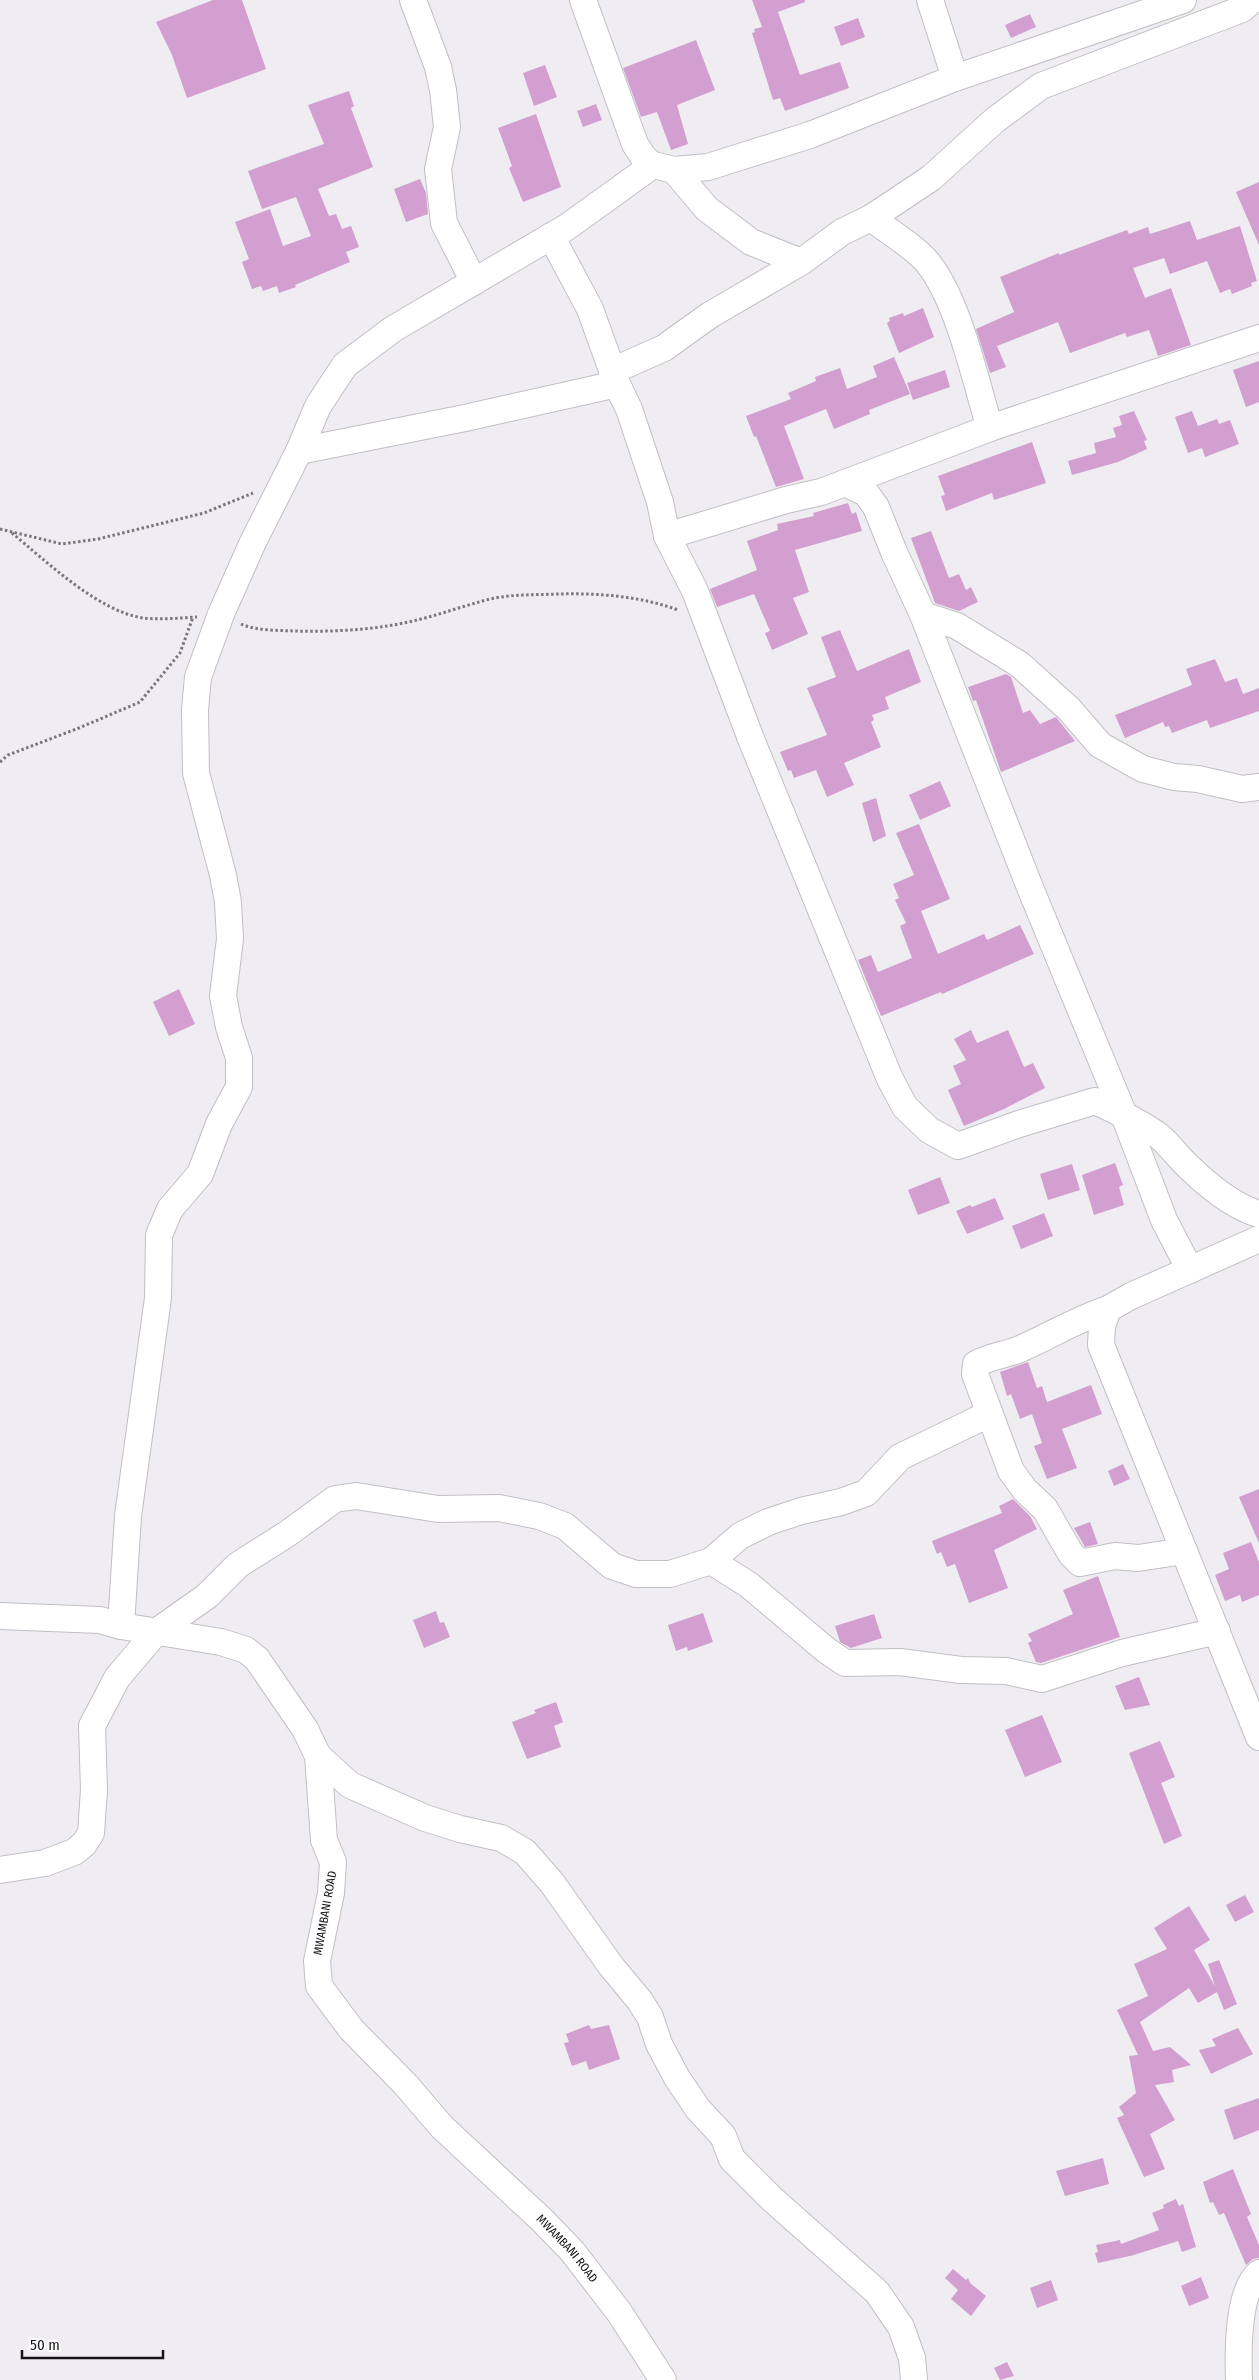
<svg xmlns="http://www.w3.org/2000/svg" width="1259" height="2380" font-family="'Fira Sans Condensed',sans-serif">
<style>
.building{fill:#d29fd0}
.lines{fill:none;stroke-linecap:round;stroke-linejoin:round}
.minor-casing{stroke:#c0bfc4;stroke-width:28}
.path{stroke:#78777a;stroke-width:3;stroke-dasharray:2.5 2.5;stroke-linecap:butt}
.minor{stroke:#fff;stroke-width:26}
.labels{text-anchor:middle;dominant-baseline:central;stroke-width:5;stroke-linejoin:round;paint-order:stroke}
.street-label{font-size:12px;fill:#151516;stroke:#fcfbff}
</style>
<rect width="100%" height="100%" fill="#efedf2"/>
<path class="building" d="M213 0H242L266 69 187 98 172 55 156 22Z
M752 0H805V2L778 12 800 75 840 62 849 88 785 111 780 98 773 100 752 33 755 32 754 29 762 27Z
M1030 14 1036 27 1011 38 1005 25Z
M858 18 865 37 841 46 834 27Z
M696 40 715 90 677 105 688 144 671 150 657 112 641 117 623 68Z
M545 65 557 97 534 106 523 73Z
M349 91 354 106 351 108 373 167 318 189 329 216 336 214 342 229 351 226 359 247 346 252 350 262 295 285 296 287 279 293 277 286 263 291 261 286 252 289 242 262 249 259 235 222 270 209 283 246 311 236 296 197 262 209 248 171 324 144 308 105Z
M596 104 602 120 583 127 577 111Z
M536 114 561 187 523 202 509 168 512 166 498 128Z
M420 179 426 193 428 214 406 222 394 189Z
M1259 182V245L1236 192Z
M1190 221 1197 240 1240 226 1257 281 1251 283 1252 286 1232 294 1230 289 1220 293 1207 261 1170 274 1164 258 1133 268 1145 298 1171 288 1191 345 1158 356 1149 330 1127 337 1125 333 1070 353 1058 322 997 346 1006 367 990 373 976 329 1014 312 1000 277 1059 253V255L1127 230 1129 234 1148 227 1150 234Z
M923 308 934 337 899 353 887 323 890 321 889 318 903 313 904 316Z
M894 357 910 394 869 410 870 414 834 429 826 409 784 426 804 479 776 487 756 436 754 437 746 416 791 399 788 393 816 381 815 377 840 368 847 389 877 377 873 366Z
M1259 361V402L1246 407 1233 370Z
M945 370 950 387 913 400 907 383Z
M1134 411 1147 440 1144 441 1147 449 1118 462 1072 475 1068 461 1096 453 1094 443 1116 437 1113 428 1122 425 1119 416Z
M1192 411 1198 426 1217 419 1219 424 1230 420 1239 444 1205 457 1202 448 1188 453 1175 417Z
M1032 442 1046 483 994 500 992 493 946 511 941 496 945 495 938 476Z
M848 503 852 514 856 512 862 531 795 550 809 592 793 598 808 634 772 650 765 633 770 631 754 594 717 607 710 589 757 570 747 541 778 530 777 524 814 516 813 513Z
M931 531 949 578 959 574 966 590 971 587 978 602 959 611 935 603 911 538Z
M840 630 857 671 909 649 921 682 885 697 889 709 872 715 874 720 871 722 881 747 844 763 854 785 827 797 816 770 794 778 791 770 788 771 780 752 827 735 807 688 836 677 821 637Z
M1215 659 1225 682 1237 678 1243 694 1259 688V711L1210 728 1207 720 1172 733 1169 726 1165 727 1163 722 1125 738 1115 715 1192 685 1186 669Z
M1006 674 1011 677 1023 713 1030 710 1040 724 1056 717 1075 741 1001 772 976 700 973 701 968 687Z
M940 781 951 806 920 820 909 795Z
M876 798 886 836 873 842 862 803Z
M919 824 950 899 921 911 938 954 984 934 987 940 1020 925 1034 954 942 994 941 992 881 1016 858 960 871 955 878 972 912 958 900 926 906 923 895 900 899 898 893 884 914 875 896 833Z
M179 989 195 1024 169 1036 153 1002Z
M971 1030 977 1043 1008 1030 1024 1067 1033 1063 1045 1088 1004 1109 964 1126 948 1090 961 1084 953 1066 966 1060 954 1039Z
M1115 1163 1123 1185 1119 1187 1124 1205 1094 1215 1082 1175Z
M1072 1164 1080 1190 1048 1200 1040 1174Z
M940 1177 950 1203 918 1215 908 1190Z
M995 1198 1004 1219 967 1234 956 1211 970 1205 972 1207Z
M1044 1213 1053 1236 1021 1249 1012 1226Z
M1028 1362 1037 1388 1042 1386 1047 1402 1091 1385 1102 1414 1062 1429 1077 1468 1047 1479 1034 1446 1042 1443 1032 1414 1020 1419 1011 1394 1007 1396 1000 1372Z
M1123 1464 1130 1479 1114 1486 1108 1471Z
M1259 1489V1543L1239 1497Z
M1013 1499 1030 1516 1037 1529 994 1550 1008 1588 969 1603 955 1564 947 1567 941 1552 937 1554 932 1541 1002 1513 999 1506Z
M1090 1522 1098 1544 1085 1547 1074 1528Z
M1251 1542 1259 1562V1595L1242 1602 1240 1595 1225 1601 1215 1575 1229 1569 1223 1553Z
M1098 1576 1120 1637 1041 1663 1036 1662 1028 1643 1032 1641 1028 1634 1073 1614 1063 1590Z
M436 1611 440 1623 444 1622 450 1637 424 1648 413 1620Z
M703 1613 713 1642 688 1651 687 1647 676 1651 668 1625Z
M874 1614 882 1638 851 1648 840 1642 835 1626Z
M1139 1677 1150 1705 1125 1710 1115 1686Z
M556 1702 563 1722 554 1726 561 1747 527 1759 512 1722 536 1713 534 1710Z
M1042 1715 1062 1762 1025 1777 1005 1730Z
M1160 1741 1175 1777 1161 1783 1182 1836 1164 1844 1129 1753Z
M1245 1895 1254 1912 1235 1922 1226 1905Z
M1189 1906 1210 1940 1194 1950 1215 1986 1208 1964 1219 1960 1237 2004 1224 2010 1217 1992 1198 2003 1189 1988 1140 2022 1153 2051 1170 2047 1191 2065 1172 2070 1174 2082 1155 2085 1175 2120 1150 2134 1165 2169 1144 2177 1117 2118 1124 2115 1119 2107 1136 2093 1129 2056 1138 2055 1117 2010 1148 1996 1134 1964 1167 1949 1154 1928Z
M589 2025 591 2029 609 2025 620 2059 589 2070 586 2061 572 2066 564 2043 569 2042 566 2034Z
M1238 2028 1253 2054 1211 2074 1199 2050 1216 2046 1212 2039Z
M1259 2098V2130L1234 2140 1224 2110Z
M1103 2158 1109 2184 1065 2196 1056 2171Z
M1233 2169 1251 2214 1247 2217 1259 2245V2258L1253 2259 1246 2265 1224 2213 1219 2215 1213 2202 1210 2203 1203 2182Z
M1176 2199 1179 2206 1183 2204 1196 2247 1182 2252 1178 2241 1134 2255 1098 2263 1095 2253 1098 2252 1096 2245 1120 2240 1121 2244 1159 2230 1152 2213 1164 2208 1163 2205Z
M953 2269 966 2280 968 2278 970 2283 986 2296 971 2316 951 2299 958 2290 945 2278Z
M1201 2277 1209 2298 1189 2306 1181 2286Z
M1051 2280 1058 2300 1037 2308 1030 2288Z
M1007 2362 1014 2376 1000 2380 994 2368Z"/>
<g class="lines">
<defs>
<g id="minor">
<path d="M413 0 438 67 443 90 447 127 438 169 444 223 474 282"/>
<path d="M583 0 635 144 644 158 653 165 674 170 708 167 810 135 955 78 1183 0"/>
<path d="M930 0 955 78"/>
<path d="M674 170 707 209 751 242 801 262"/>
<path d="M871 218C889 232 914 246 928 263 959 302 975 380 990 428"/>
<path d="M551 236 590 309 617 384 629 409 660 502 667 536 695 591 751 739 890 1079 905 1107 929 1130 958 1146 1019 1124 1095 1101C1117 1111 1140 1122 1159 1136 1171 1146 1180 1160 1192 1170 1211 1188 1234 1207 1259 1214"/>
<path d="M612 371 664 348 710 315 801 262 842 232 871 218 931 178 995 120 1041 86 1242 9 1252 0"/>
<path d="M299 451 465 418 617 384"/>
<path d="M845 483 990 428 1259 338"/>
<path d="M667 536 786 500 821 492 845 483 866 493 876 507 894 552 923 615 1031 890 1124 1115 1164 1220 1190 1270"/>
<path d="M923 615 957 626 1019 664 1069 709 1100 745 1143 769 1174 777 1198 779 1242 789 1259 787"/>
<path d="M1259 1239 1131 1296 1108 1309 1102 1326 1101 1345 1259 1737"/>
<path d="M1108 1309C1077 1319 1050 1336 1020 1349 1006 1355 990 1356 976 1364L975 1374 1011 1471 1025 1490 1045 1509 1071 1554 1080 1563 1115 1556 1138 1558 1184 1551"/>
<path d="M711 1561 749 1585 826 1650 845 1663 900 1662 961 1670 1006 1671 1042 1679 1122 1653 1217 1631"/>
<path id="s1" d="M0 1616 100 1620 121 1626 221 1642 246 1650 257 1659 305 1729 318 1756 324 1840 333 1862 331 1893 317 1961 319 1986 351 2029 406 2085 442 2127 542 2220 572 2251 619 2312 663 2380"/>
<path d="M121 1626 128 1516 158 1298 159 1235 170 1209 200 1174 219 1124 239 1087V1058L229 1027 223 996 230 939 228 902 223 875 196 773 195 710 198 677 221 614 253 542 299 451 318 406 345 365 393 329 567 227 653 165"/>
<path d="M318 1756 350 1785 425 1818 460 1829 501 1838 525 1852 552 1883 611 1966 640 2001 650 2017 659 2044 677 2078 698 2109 723 2136 732 2159 772 2199 877 2292 901 2327 912 2358 914 2380"/>
<path d="M0 1870 45 1863 74 1852 84 1844 91 1833 94 1790 92 1726 117 1678 156 1632 207 1596 238 1565 287 1534 335 1499 356 1496 438 1509 499 1508 539 1516 565 1526 612 1566 636 1574H670L711 1561 740 1536 768 1522 801 1511 841 1502 866 1493 900 1457 989 1414"/>
<path d="M1239 2380C1238 2353 1237 2291 1259 2273"/>
</g>
</defs>
<use href="#minor" class="minor-casing"/>
<path class="path" d="M0 529 62 544 98 539 204 513 253 493
M12 533C47 562 98 611 143 618 161 620 179 618 197 617
M241 624C257 631 276 630 293 631 335 632 377 630 417 620 442 614 466 605 490 599 513 594 535 595 558 594 598 593 640 596 678 610
M0 762 8 755 79 728 140 702 180 653 193 617"/>
<use href="#minor" class="minor"/>
</g>
<g class="labels">
<g class="street-label">
<text transform="translate(325 1913) rotate(-80)">MWAMBANI ROAD</text>
<text stroke="none"><textPath href="#s1" startOffset="974">MWAMBANI ROAD</textPath></text>
</g>
</g>
<path d="M22 2350v8h141v-8" fill="none" stroke="#151516" stroke-width="2.5"/>
<text x="30" y="2350" font-size="15" fill="#151516" stroke="#fcfbff" stroke-width="4" paint-order="stroke">50 m</text>
</svg>
